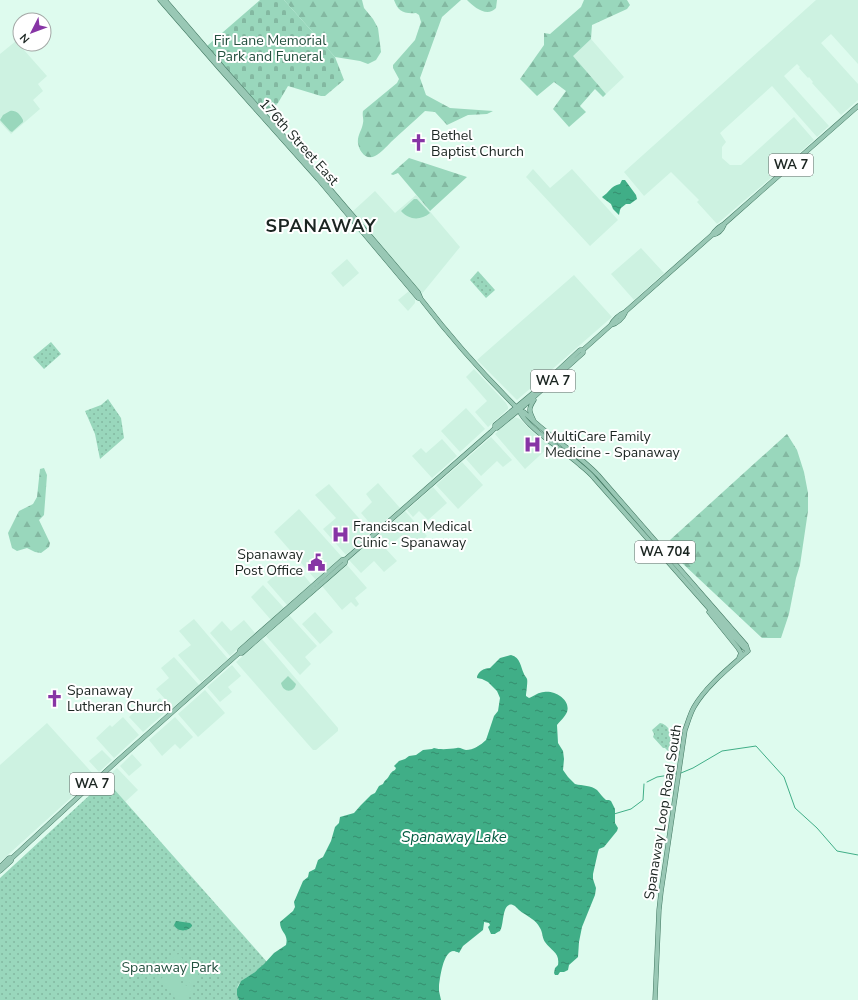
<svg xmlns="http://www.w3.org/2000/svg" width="858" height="1000" font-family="'Nunito Sans',sans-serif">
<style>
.built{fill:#cdf2e1}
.grass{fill:url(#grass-dots)}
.forest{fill:url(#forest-firs)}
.cemetery{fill:url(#cemetery-stones)}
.pitch{fill:#99d7bc}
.water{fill:url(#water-ripples)}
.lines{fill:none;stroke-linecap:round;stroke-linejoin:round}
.stream{stroke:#40ae87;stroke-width:1}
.primary-casing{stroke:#417761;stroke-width:5}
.primary{stroke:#99c8b5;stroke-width:4}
.labels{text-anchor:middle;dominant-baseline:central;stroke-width:4;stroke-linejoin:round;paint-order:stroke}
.shield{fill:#fff;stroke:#5f6664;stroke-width:1}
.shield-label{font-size:13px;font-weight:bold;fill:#1b2521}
.park-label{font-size:14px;fill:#255240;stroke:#fff}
.poi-label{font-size:14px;fill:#1b2521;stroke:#fff;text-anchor:start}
.street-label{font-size:14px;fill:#1b2521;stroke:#fff}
.water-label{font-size:15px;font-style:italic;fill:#035e43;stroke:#fff}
.district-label{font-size:18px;font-weight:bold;letter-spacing:1px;fill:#1b2521;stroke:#fff}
</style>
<defs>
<pattern id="grass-dots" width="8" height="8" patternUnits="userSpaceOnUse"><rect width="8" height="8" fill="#99d7bc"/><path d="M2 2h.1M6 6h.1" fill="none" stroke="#83b8a1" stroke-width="1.8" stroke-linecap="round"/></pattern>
<pattern id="forest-firs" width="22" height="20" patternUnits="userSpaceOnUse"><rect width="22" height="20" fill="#99d7bc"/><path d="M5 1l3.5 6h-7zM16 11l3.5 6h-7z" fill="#83b8a1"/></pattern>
<pattern id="cemetery-stones" width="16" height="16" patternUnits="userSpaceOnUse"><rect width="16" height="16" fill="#99d7bc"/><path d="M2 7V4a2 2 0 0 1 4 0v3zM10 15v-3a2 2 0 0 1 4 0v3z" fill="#83b8a1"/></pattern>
<pattern id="water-ripples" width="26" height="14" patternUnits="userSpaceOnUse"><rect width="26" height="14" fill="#40ae87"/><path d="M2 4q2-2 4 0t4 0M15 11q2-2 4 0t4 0" fill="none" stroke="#358d6e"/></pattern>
</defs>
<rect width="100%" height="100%" fill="#defbee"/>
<path class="built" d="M816 0H858V64L831 34 821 43 858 84V100L841 115 812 83 813 82 809 77 808 78 799 68 800 67 797 64 784 76 829 126 817 137 772 86 720 133 726 142 722 147V158L730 165H741L794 117 814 140 765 183 717 224 697 202 699 200 671 172 644 196 624 172Z
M591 39 624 77 606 94 572 56Z
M16 41 47 76 38 84 43 91 33 100 40 109 11 134 0 122V54Z
M533 169 550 188 572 169 618 220 590 246 526 177Z
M375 191 395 213 416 195 460 247 421 295 352 212Z
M641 248 664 273 634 300 611 274Z
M347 259 359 273 343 287 331 273Z
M574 275 612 317 517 400 477 360Z
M409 291 415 298V303L408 311 398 300Z
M474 369 506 403 508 407V409L488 427 475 412 487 401 466 377Z
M466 408 485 429 460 452 441 431Z
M513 417 518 418 521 420 537 436 551 445 525 469 495 434Z
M491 437 512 460 503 467 497 461 481 476 466 459Z
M442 439 457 456 432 478 412 456 421 448 426 453Z
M462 462 483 485 458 509 436 485Z
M378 483 400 508 375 529 361 513 372 502 366 494Z
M329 484 371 532 346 555 323 529 336 518 315 495Z
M433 487 447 503 428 520 419 511 413 517 407 510Z
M299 509 342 557 316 580 274 532Z
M405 511 427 536 412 549 401 536 390 546 380 535V534Z
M375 537 397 561 384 572 374 561 361 573 349 560Z
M347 565 367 588 355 598 359 604 356 607 351 602 342 610 322 586Z
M297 567 311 584 287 605 267 582 279 572 285 577Z
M263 585 284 608 271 620 251 597Z
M315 612 333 632 320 644 302 624Z
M289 615 317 646 305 657 311 664 300 675 266 636Z
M194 619 228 659 201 682 178 655 191 645 179 631Z
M244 620 255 633 230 656 210 633 222 621 231 631Z
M262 639 338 728V731L316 750H313L236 662Z
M174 657 199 685 173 708 156 689 169 678 161 668Z
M232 665 241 676 228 687 232 692 220 702 207 687Z
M205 690 225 713 198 737 178 714Z
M160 698 169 709 143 732 129 717 141 706 146 711Z
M123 717 139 735 114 758 96 738 110 725 112 727Z
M175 717 193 737 180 749 175 744 162 756 149 740Z
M47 723 95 776 0 862V765Z
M102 750 112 760 99 772 89 761Z
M132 754 142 765 129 776 120 766Z
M117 768 138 790 125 802 105 779Z"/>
<path class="grass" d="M478 271 495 290 486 298 470 280Z
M51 342 61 354 44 369 33 357Z
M108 399 121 418 124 438 100 459 95 434 85 411 101 405Z
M660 723C668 724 674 736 676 744 677 749 677 755 677 760L665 748H663L653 737 654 734 652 730Z
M106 780 267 962C263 965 259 969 255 972 243 981 233 981 239 1000H0V878Z"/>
<path class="forest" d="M284 0H362L364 8 373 19 378 28 381 52 376 60 368 64 360 61 335 57Z
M394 0H461L442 17 420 78 426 95 450 108 493 111 487 114 468 115 447 125 435 112 425 111C414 121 402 132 391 142 386 147 381 153 375 156 366 161 359 151 358 143 357 136 362 130 363 123 364 119 362 116 363 111L397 83 399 79 393 68V65L415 40 421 22 419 15 416 13C403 14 398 11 394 0Z
M467 0H497L496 8C487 18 474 7 467 0Z
M584 0H627L630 5 627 9 592 25 591 39 573 56 606 94 603 97 595 89 580 106 586 112 569 127 553 109 566 91 554 82 537 96 520 79 544 45V33L550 34 581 7Z
M409 158 467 177 430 211 398 173 393 175 391 174Z
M787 434 797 450 804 472 808 493V511L800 565 796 578 789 614 781 638H762L681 562V551L670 540Z
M44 468 47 475 44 515 39 520 50 543 49 547 41 553 35 552 27 548 17 551 12 548 8 533 19 511 33 504 37 497 40 469Z"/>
<path class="cemetery" d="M260 0H284L335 57 344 80 325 96H321L288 86 278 103 267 114 207 46Z"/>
<path class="pitch" d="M10 111C16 110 20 114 23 120V122L12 132 10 131 0 120 3 115Z
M414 199H417L430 213C420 221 409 220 401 211Z
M288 676 296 684C294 693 283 693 281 683Z
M178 954 180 955 186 965C192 965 197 966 200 971L193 984H192L179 978V983L191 987 192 988 188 1000H178L174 997 173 991H172L160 982V980L169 970 166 964V962Z"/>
<path class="water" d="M622 180H625L636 195 637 199 630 204H626L621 208 620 210 619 215 613 209 611 204 603 198 602 197C610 192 610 186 620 184Z
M511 655C521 658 520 666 524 674 524 675 527 678 527 679 528 681 526 694 526 696L529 698C534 696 539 692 544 692 555 690 571 700 567 712 565 717 560 721 557 725L558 743 563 751 564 759 563 770 568 777 575 784C583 786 591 785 597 790 600 793 602 797 606 800H609L611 801 615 809V823L618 828 617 831 604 847 599 849 598 852 593 874V879L596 888 595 895 582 927 579 942 578 957 569 965 568 970 564 972H560L558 975H555L554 973 555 968 558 965C560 952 551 951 545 942 542 938 543 933 540 928 536 919 526 916 519 910 519 910 515 906 515 906 513 905 511 904 509 905 502 908 504 925 500 931 499 931 495 934 495 934H491L488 927 490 925 489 923 484 922V923L483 930 463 946 459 953C459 952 453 951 453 951 443 952 440 978 439 986V991L441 1000H239L237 995V989L241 981 255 972 258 969 264 964 274 953 286 945C289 933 280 933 280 922L293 911 295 907 294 902 303 881 308 877 309 872 315 869 318 860 323 857 331 841 335 827 339 823 340 817 354 813 361 805 371 795 375 793 379 786 383 784C385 779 387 780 389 776 391 773 391 772 395 770L396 768 394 766 399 761 405 759 409 756 416 755 423 750 432 749 434 748C441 750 449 749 457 748 460 747 463 750 466 750 473 750 481 745 486 740L494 716 498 711 500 698 497 691 488 682 482 679 477 678C477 672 484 668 490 668L500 658Z
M176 921 190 923 192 925V926C188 932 177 932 174 925Z"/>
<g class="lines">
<path class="stream" d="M681 773 693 768 722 751 756 746 784 777 795 808 817 828 837 851 858 855
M647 782 657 777 676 774
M614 814 631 809 643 800 644 784"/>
<defs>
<path id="primary" d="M160 0 220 69 318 179 418 298 421 299C451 338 484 375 519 410L524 412C546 435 575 451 598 475L746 645 748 651
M165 0 225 70 318 175 418 292 421 299
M712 235C718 234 722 230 724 225
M611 325C617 324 623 318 625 313
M534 400C528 409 529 411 534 421
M519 410C525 427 566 452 580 465 585 469 590 473 594 478L743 647 748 651
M495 428H497L525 405 583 353V350
M709 612 738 648 741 653 739 658
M239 653H242L345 563 346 559
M0 867 9 858H12L116 762 239 653 240 650 342 560 346 559 491 432 495 428V425L538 389 580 350H583L611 325C613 320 620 314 625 312L712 235C715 230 719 227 724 224L858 106
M0 871 11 861 12 858
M655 1000 659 910 661 892 685 730C688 722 690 714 694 707 706 686 730 667 748 651"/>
</defs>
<use href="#primary" class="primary-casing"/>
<use href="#primary" class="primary"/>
</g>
<defs>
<symbol id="church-bare" viewBox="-9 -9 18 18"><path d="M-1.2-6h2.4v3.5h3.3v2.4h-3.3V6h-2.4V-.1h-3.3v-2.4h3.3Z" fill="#8735a5" stroke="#fff" stroke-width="2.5" paint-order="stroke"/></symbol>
<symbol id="hospital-bare" viewBox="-9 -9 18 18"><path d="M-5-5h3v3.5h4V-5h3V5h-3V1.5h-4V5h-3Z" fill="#8735a5" stroke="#fff" stroke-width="2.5" paint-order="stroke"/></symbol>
<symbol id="civic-bare" viewBox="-9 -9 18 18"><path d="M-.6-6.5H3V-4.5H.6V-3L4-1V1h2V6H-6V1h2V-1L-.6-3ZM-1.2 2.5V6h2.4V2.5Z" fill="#8735a5" stroke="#fff" stroke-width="2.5" paint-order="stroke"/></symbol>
</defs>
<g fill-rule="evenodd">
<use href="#church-bare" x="406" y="130" width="25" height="25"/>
<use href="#hospital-bare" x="520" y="432" width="25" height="25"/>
<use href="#hospital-bare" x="328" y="522" width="25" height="25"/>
<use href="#civic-bare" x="304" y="550" width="25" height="25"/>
<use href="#church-bare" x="42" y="686" width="25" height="25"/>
</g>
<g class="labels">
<g class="shield">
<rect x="769" y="154" width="44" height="22" rx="3"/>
<rect x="531" y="370" width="44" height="22" rx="3"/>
<rect x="635" y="541" width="60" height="22" rx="3"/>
<rect x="70" y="773" width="44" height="22" rx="3"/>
</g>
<g class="shield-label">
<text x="791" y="165">WA 7</text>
<text x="553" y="381">WA 7</text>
<text x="665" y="552">WA 704</text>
<text x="92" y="784">WA 7</text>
</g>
<g class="park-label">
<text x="270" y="40">Fir Lane Memorial<tspan x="270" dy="16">Park and Funeral</tspan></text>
<text x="170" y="967">Spanaway Park</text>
</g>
<g class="poi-label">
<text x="431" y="135">Bethel<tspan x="431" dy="16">Baptist Church</tspan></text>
<text x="545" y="436">MultiCare Family<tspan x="545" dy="16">Medicine - Spanaway</tspan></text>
<text x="353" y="526">Franciscan Medical<tspan x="353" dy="16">Clinic - Spanaway</tspan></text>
<text x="303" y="554" text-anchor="end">Spanaway<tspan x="303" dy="16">Post Office</tspan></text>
<text x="67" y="690">Spanaway<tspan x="67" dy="16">Lutheran Church</tspan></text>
</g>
<g class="street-label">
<text transform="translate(299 142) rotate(48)">176th Street East</text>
<text transform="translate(663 812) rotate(-81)">Spanaway Loop Road South</text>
</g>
<g class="water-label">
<text x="454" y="837">Spanaway Lake</text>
</g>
<g class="district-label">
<text x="321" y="226">SPANAWAY</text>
</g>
</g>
<g transform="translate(32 32) rotate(228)"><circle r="19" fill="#ffffff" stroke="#a4a8a6"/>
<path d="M0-3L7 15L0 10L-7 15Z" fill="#8735a5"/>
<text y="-6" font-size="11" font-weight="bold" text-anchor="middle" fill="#1b2521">N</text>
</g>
</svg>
